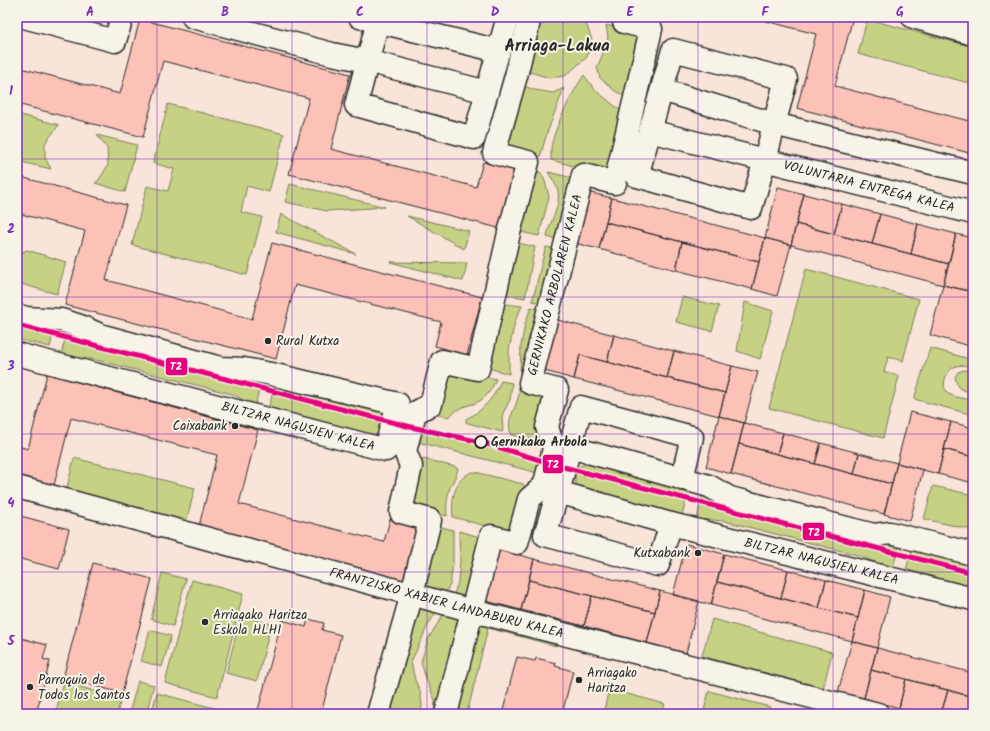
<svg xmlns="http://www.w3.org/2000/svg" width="990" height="731" font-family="Kalam,sans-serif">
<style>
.green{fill:#c6d184;stroke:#787e58}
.building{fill:#fcc1b7;stroke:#2b2b2b}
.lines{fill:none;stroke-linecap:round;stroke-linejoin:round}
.minor-casing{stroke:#2b2b2b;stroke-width:25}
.minor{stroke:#f7f3e8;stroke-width:22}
.tram-1-casing{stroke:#f7f3e8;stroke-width:8}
.tram-1{stroke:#e5007d;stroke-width:5}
.grid{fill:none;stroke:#7b2cbf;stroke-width:1;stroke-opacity:0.55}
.poi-dot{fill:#2b2b2b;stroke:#f7f3e8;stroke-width:1.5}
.stop-dot{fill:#f7f3e8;stroke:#2b2b2b;stroke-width:2}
.labels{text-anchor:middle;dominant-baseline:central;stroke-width:4;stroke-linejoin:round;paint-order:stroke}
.street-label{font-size:13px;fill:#2b2b2b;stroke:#f7f3e8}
.poi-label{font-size:13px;fill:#2b2b2b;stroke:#f7f3e8;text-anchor:start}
.stop-label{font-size:13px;font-weight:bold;fill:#2b2b2b;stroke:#f7f3e8;text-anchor:start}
.district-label{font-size:17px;font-weight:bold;fill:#2b2b2b;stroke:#f7f3e8}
.line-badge{stroke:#f7f3e8;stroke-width:1.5}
.badge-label{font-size:11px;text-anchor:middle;font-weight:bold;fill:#fff}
.neatline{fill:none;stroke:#7b2cbf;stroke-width:1.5}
.grid-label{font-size:13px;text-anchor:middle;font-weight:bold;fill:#7b2cbf}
</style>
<rect width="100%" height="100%" fill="#f8e4d9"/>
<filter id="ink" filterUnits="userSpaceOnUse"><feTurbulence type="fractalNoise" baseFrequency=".025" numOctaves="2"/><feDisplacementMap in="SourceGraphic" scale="8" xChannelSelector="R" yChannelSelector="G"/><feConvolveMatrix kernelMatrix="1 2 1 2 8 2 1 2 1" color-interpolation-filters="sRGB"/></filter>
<g filter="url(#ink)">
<path class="green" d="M535 17H572L586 23 592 40 587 57 565 76 550 78 523 70Z
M867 19 973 47V84L858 54Z
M606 25 642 35 627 98 615 91 600 78 597 67 602 56 608 38Z
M584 75 595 90 625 114 611 176 551 160C551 156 551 151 551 147 555 126 572 93 584 75Z
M518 84 535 90 553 93 564 88 547 133 540 157 501 144Z
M168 104 284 134 269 192 247 186 241 212 262 217 247 275 132 245 147 186 168 191 174 169 153 163Z
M17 114 59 125 45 143V158L51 169 17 161V140L19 135 17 129Z
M97 135 137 145 125 192 95 183 99 180 108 165 107 148Z
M533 169 541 173 545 181 549 197 539 236 516 231Z
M548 172 577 179 562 241 547 237C549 222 561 207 558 191 557 186 551 177 548 172Z
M290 184 385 207 327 211 285 202Z
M281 214 356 254 276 232Z
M407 216 469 231 464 249Z
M514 242 535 247C531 264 529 281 525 298L501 294Z
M546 247 558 249 547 304 532 301C538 283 540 265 546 247Z
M27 250 66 262 57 294 17 283V254Z
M390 262 467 263 463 281Z
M806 269 919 299 903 361 888 357 884 372 899 376 883 438 769 408Z
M682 297 719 306 712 331 676 322Z
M745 302 773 311 760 359 737 351Z
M498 303 522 306 515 321 509 350V374L485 367Z
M531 307 545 311 528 378 520 375 521 346 525 324Z
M17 322 55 326 50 347 17 339Z
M67 330 262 378 255 406 232 394 92 359 73 358 61 356Z
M930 348 973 360V367C967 366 960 364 954 367 945 372 939 390 951 395 957 398 967 399 973 400V415L914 399Z
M457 369 496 379C492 390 485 400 473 404 469 405 465 406 461 408 447 415 454 420 436 414L441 378Z
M964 370 973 372V393C962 390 958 390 955 377L958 372Z
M501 381 512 383 511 392 510 400 503 413 502 418 503 431 502 432 468 423 466 422V419C471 416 476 414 480 410 490 402 496 392 501 381Z
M277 383 378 409 384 414 380 432 377 435 370 436 268 409 273 392Z
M519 386 545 397 539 438 538 440H535L511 435C506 417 514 414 518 398 520 394 519 390 519 386Z
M418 425 546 459 542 474 414 441Z
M74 458 195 488 186 522 66 492Z
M424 459 455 467 458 469C456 477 452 483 449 490 447 499 446 507 447 516 435 513 419 512 413 499L420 461Z
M590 464 690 487 682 515 586 491C583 490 580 489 578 487 573 481 574 471 580 466 583 465 586 464 590 464Z
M472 472H475L523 484 527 489 512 528 508 530H500L453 517C451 500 454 479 472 472Z
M933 486 973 495V530L924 519Z
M703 492 900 543 892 570 870 560 857 555 725 521 697 519Z
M438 526 453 530V563L450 585 444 595 418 587Z
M459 531 480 537 466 602 453 597 458 582 460 561Z
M913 546 973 562V591L905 573Z
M162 573 186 579 173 626 151 619Z
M192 580 243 594 217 697 165 683Z
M412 602 438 609 428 625 411 662 415 680 420 691 422 705 421 714H383Z
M446 610 460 616 442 714H434L435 700 426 679 421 662 428 639Z
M241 616 271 624 257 681 226 673Z
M478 618 559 639 556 646 488 628 467 714H453Z
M712 619 832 652 823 689 702 656Z
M150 630 171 636 162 667 141 661Z
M138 681 154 685 146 714H129Z
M64 682 121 699 117 714H55Z
M609 689 665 704 662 714H603Z
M709 691 770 707 769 714H703Z
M157 693 218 709 216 714H151Z"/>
<path class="building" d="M645 17H662L661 21Z
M750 17H853L835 86 973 122V154L797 108 816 34Z
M140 19 350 74 331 149 476 187 483 162 515 170 502 229 289 174 309 98 163 61 143 137 17 104V67L120 94Z
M17 176 126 205 106 280 252 319 272 243 482 297 467 355 435 346 441 322 295 285 276 359 65 305 85 231 17 213Z
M778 187 804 194 791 245 765 238Z
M587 192 612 198 599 249 574 243Z
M804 194 842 204 834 234 796 224Z
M612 198 765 238 759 262 606 222Z
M842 204 880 214 872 244 834 234Z
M880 214 918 224 911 254 872 244Z
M606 222 682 242 676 270 599 249Z
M796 224 949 264 943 285 791 245Z
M918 224 956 234 949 264 911 254Z
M956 234 973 238V275L969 291 943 285Z
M765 238 791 245 777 296 752 289Z
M682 242 759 262 752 289 676 270Z
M943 285 973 292V347L930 335Z
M554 319 614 335 607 362 580 355 574 379 541 370Z
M614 335 674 351 667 378 607 362Z
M674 351 732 366 725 393 667 378Z
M580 355 725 393 719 416 574 379Z
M732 366 758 372 744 423 719 416Z
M47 374 258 430 239 504 384 542 390 519 423 527 408 583 198 530 217 455 71 418 52 493 17 484V446L28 449Z
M910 412 951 422 938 474 897 463Z
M719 416 744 423 731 474 706 467Z
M951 422 973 428V457L944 449Z
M744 423 783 433 777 454 739 444Z
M783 433 821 443 815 464 777 454Z
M821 443 859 453 854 474 815 464Z
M739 444 892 484 884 514 731 474Z
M944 449 973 457V483L938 474Z
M859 453 897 463 892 484 854 474Z
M897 463 923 470 910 521 884 514Z
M17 515 69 529 59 569 17 558Z
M686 544 724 554 711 605 673 595Z
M495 548 534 559 521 610 482 600Z
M724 554 788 570 781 598 717 582Z
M534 559 660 591 655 612 529 580Z
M93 563 152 579 122 693 63 678Z
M788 570 826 580 819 608 781 598Z
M529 580 592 596 584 626 521 610Z
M826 580 865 590 858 618 819 608Z
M717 582 858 618 852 641 711 605Z
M865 590 890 597 877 648 852 641Z
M660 591 699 601 686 653 647 643Z
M592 596 655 612 647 643 584 626Z
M308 619 324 623 322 630 341 635 321 714H257L282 620 306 627Z
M17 637 47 645 43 659 50 661 36 714H17Z
M852 641 877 648 864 698 838 692Z
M877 648 973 673V697L871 670Z
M517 657 535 661 536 658 556 663 555 666 573 671 562 714H502Z
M871 670 906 679 899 708 864 698Z
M906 679 948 690 941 714H924L899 708Z
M948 690 973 697V714H941Z
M779 709 798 714H778Z"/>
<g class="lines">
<defs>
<g id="minor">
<path d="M24 17 115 41 122 17"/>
<path d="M193 17 332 54 367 61 487 92"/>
<path d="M360 17 499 51"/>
<path d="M379 17 356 105 474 138 508 17"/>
<path d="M913 17 973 34"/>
<path d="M673 50 786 79 765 160 751 208 637 176Z"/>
<path d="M662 90 774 124 973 173"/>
<path id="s1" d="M650 131 973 213"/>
<path d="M17 315 26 318 61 320 80 326 100 335 221 368 244 369 271 374 398 404 390 431 386 450 17 354"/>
<path d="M570 447 581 407 692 437 682 479"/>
<path id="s2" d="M17 487 187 533 473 611 878 714"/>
<path d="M558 492 545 535 658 565 671 524"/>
<path id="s3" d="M973 554 890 533 874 535 730 498 709 486 570 447 558 492 671 524 973 599"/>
<path d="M378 714 412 594 430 520 401 512 411 466 405 451 415 413 431 404 442 361 478 369 509 233 528 162 494 153 516 76 530 17"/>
<path id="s4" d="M446 714 491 536 517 543 529 499 544 486 554 449 547 427 557 390 530 383 583 175 615 183 642 68 651 29 624 22 625 17"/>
</g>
</defs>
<use href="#minor" class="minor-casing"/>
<use href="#minor" class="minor"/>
<defs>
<path id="tram-1" d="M17 325 411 427 481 442 556 465 973 573"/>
</defs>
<use href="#tram-1" class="tram-1-casing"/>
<use href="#tram-1" class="tram-1"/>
</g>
</g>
<path class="grid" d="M157 17V714M292 17V714M427 17V714M563 17V714M698 17V714M833 17V714M17 159H973M17 297H973M17 434H973M17 572H973"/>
<g class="poi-dot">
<circle cx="268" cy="341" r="4"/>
<circle cx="235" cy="426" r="4"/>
<circle cx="698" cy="553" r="4"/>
<circle cx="205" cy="622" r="4"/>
<circle cx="579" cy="680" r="4"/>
<circle cx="30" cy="687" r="4"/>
</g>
<circle class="stop-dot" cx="481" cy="442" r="6"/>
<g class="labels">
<g class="street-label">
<text stroke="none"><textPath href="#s1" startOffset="226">VOLUNTARIA ENTREGA KALEA</textPath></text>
<text stroke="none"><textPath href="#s4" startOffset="505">GERNIKAKO ARBOLAREN KALEA</textPath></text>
<text transform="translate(298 427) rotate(15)">BILTZAR NAGUSIEN KALEA</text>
<text stroke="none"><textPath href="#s3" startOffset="738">BILTZAR NAGUSIEN KALEA</textPath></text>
<text stroke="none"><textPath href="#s2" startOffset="445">FRANTZISKO XABIER LANDABURU KALEA</textPath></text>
</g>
<g class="poi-label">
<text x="276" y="341">Rural Kutxa</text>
<text x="227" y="426" text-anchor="end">Caixabank</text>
<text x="690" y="553" text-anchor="end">Kutxabank</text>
<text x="213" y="615">Arriagako Haritza<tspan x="213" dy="15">Eskola HLHI</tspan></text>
<text x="587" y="673">Arriagako<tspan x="587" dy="15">Haritza</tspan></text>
<text x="38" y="680">Parroquia de<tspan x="38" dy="15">Todos los Santos</tspan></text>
</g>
<g class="stop-label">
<text x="491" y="442">Gernikako Arbola</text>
</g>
<g class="district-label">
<text x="557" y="46">Arriaga-Lakua</text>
</g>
</g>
<g class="line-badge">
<rect x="165" y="357" width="23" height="19" rx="4" fill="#e5007d"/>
<rect x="542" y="454" width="22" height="20" rx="4" fill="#e5007d"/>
<rect x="802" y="522" width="23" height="19" rx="4" fill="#e5007d"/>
</g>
<g class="badge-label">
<text x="176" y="370">T2</text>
<text x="553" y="468">T2</text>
<text x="814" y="536">T2</text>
</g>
<rect width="990" height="731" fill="none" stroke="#f7f3e8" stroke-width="44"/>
<rect x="22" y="22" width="946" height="687" class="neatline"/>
<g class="grid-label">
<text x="90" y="16">A</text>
<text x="225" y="16">B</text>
<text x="360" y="16">C</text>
<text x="495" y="16">D</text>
<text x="630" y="16">E</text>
<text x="765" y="16">F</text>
<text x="900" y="16">G</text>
<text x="11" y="95">1</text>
<text x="11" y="233">2</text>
<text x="11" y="370">3</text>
<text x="11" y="507">4</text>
<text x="11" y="645">5</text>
</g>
</svg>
